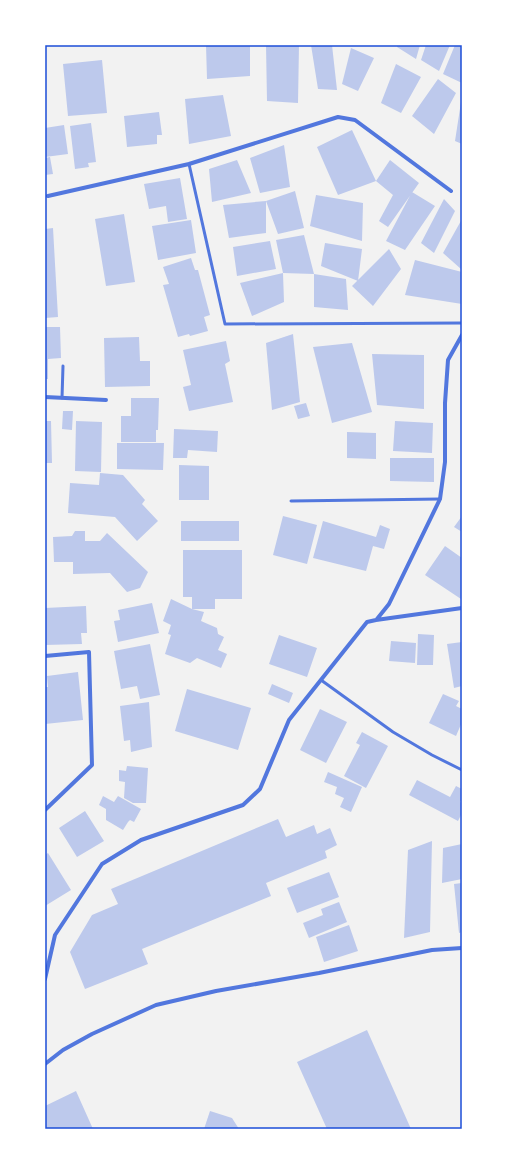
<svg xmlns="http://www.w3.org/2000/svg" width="507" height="1174" font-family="'Public Sans',sans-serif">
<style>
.building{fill:#bdc9ec}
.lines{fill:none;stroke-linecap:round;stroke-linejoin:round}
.service{stroke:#5277de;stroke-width:3}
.minor{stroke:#5277de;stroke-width:4}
.neatline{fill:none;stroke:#1d4ed8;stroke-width:1.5}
</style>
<rect width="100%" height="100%" fill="#f2f2f2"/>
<path class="building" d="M206 45H250V76L207 79Z
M266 45H299L298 103 267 101Z
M311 45H332L337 90 318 89Z
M397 45H420L416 59 397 47Z
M426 45H450L439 71 421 60Z
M455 45H462V83L443 74Z
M351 48 374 58 358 91 342 84Z
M102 60 107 113 68 116 63 64Z
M396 64 421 77 401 113 381 103Z
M438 79 456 93 434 134 412 116Z
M223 95 231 136 189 144 185 99Z
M461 102H462V144L455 141Z
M159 112 162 135H157V144L127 147 124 116Z
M91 123 96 162 88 163 89 167 75 169 70 126Z
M64 125 68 154 45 157V128Z
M352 130 376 181 338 195 317 147Z
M284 145 290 187 260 193 250 158Z
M50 157 53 174 45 175V158Z
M237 160 251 193 212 202 209 169Z
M390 160 419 183 388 227 379 221 393 195 376 181Z
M180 178 187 219 168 222 166 206 149 209 144 184Z
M295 191 304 228 278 234 266 201V233L229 238 223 205 266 201Z
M412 192 435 206 405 250 386 241Z
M316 195 363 203 362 241 310 226Z
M444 199 455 211 434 253 421 243Z
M124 214 135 282 106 286 95 219Z
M462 219V268L461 269 443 253Z
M191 220 196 253 158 260 152 226Z
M53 228 58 317 45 318V229Z
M304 235 314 274 346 279 348 310 314 307V274L283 273 284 302 252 316 240 283 283 273 276 240Z
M270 241 276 269 237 276 233 247Z
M325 243 362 249 358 281 321 266Z
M389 249 401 269 373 306 352 286Z
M191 258 195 270H198L210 315 204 317 208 331 190 336 189 334 178 337 163 285 169 284 163 267Z
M415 260 462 272V304L405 295Z
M45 327H60L61 358 48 359V379H45Z
M293 334 300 402 272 410 266 343Z
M139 337 140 361H150V386L105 387 104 338Z
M226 341 230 361 225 364 233 402 189 411 183 387 191 385 183 350Z
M352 343 372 412 332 423 313 347Z
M372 354 424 355V409L377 405Z
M131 398H159L158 430H156V442H121V416H131Z
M306 403 310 416 298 419 294 406Z
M63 411H73L72 430 62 429Z
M45 421H51L52 463H45Z
M76 421 102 422 101 472 75 471Z
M395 421 433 423 432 453 393 451Z
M174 429 218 431 217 452 188 450 187 458H173Z
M347 432 376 433V459L347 458Z
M117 443H164L163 470 117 469Z
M390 458H434V482L390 481Z
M179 465 209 466V500H179Z
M100 473 123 475 145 500 142 504 158 521 137 541 115 517 68 513 70 483 99 485Z
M283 516 317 525 307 564 273 555Z
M462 516V532L454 527Z
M181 521H239V541H181Z
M323 521 376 537 380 525 390 529 384 549 373 546 366 571 313 558Z
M75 531H85V541H100L107 533 148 572 140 588 127 592 110 573 73 574V562H54L53 537 72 536Z
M445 546 462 558V598L461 599 425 575Z
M183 550H242V599H215V609H192L204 612 201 621 217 628 218 634 224 637 218 650 227 654 221 668 197 658 190 663 165 654 171 635 168 634 171 625 163 621 171 599 192 609V597H183Z
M152 603 159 633 118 642 114 621 120 620 118 610Z
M86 606 87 633H81L82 644 45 645V608Z
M418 634 434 635 433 665H417Z
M279 635 317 648 307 677 269 664Z
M391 641 416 643 415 663 389 661Z
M462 642V686L454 688 447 644Z
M150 644 160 695 140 699 137 686 121 689 114 651Z
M78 672 83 720 45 724V687H48L47 676Z
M272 684 293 693 289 703 268 694Z
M187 689 251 708 238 750 175 731Z
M443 694 459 701 456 706 462 709V722L456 736 429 723Z
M149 702 152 747 131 752 130 740 124 741 120 706Z
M320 709 347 722 326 763 300 750Z
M362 732 388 746 366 788 344 776 360 745 356 743Z
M127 766 148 768 146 803H133L124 798 125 782 119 781V770L126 771Z
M328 772 362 787 351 812 340 807 344 798 335 794 337 787 324 782Z
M417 780 450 797 456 786 462 789V799L460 802 462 803V813L458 821 409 795Z
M103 796 114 802 118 796 141 809 134 822 130 820 128 822 123 830 106 820V809L99 805Z
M85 811 104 841 77 857 59 828Z
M278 819 286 837 314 825 317 834 330 828 337 845 325 851 327 858 266 883 271 896 142 949 148 964 85 989 70 952 92 915 118 904 111 889Z
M432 841 430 932 404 938 408 850Z
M462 844V879L442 883 443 848Z
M48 853 71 890 45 906V855Z
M329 872 339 897 297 913 287 888Z
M462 883V932L459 933 454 884Z
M339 902 347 922 309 938 303 923 323 915 321 909Z
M349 925 358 951 324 962 316 937Z
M367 1030 411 1129H327L297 1062Z
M76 1091 93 1129H45V1106Z
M210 1111 232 1118 239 1129H204Z"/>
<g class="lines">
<path class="service" d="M189 164 225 324 462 323
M62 398 63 366
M291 501 440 499
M321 680 393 732 432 755 462 770"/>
<path class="minor" d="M48 196 189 164 338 117 355 120 451 191
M45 397 106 400
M377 619 389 604 440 499 445 462V403L448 360 462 335
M45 656 89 652 92 765 45 810
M45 979 55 935 102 864 141 840 243 805 260 789 289 720 367 622 376 620 462 608
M45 1064 63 1050 92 1034 156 1005 216 991 319 973 432 950 462 948"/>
</g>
<rect width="507" height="1174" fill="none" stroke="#ffffff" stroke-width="92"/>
<rect x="46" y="46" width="415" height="1082" class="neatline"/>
</svg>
